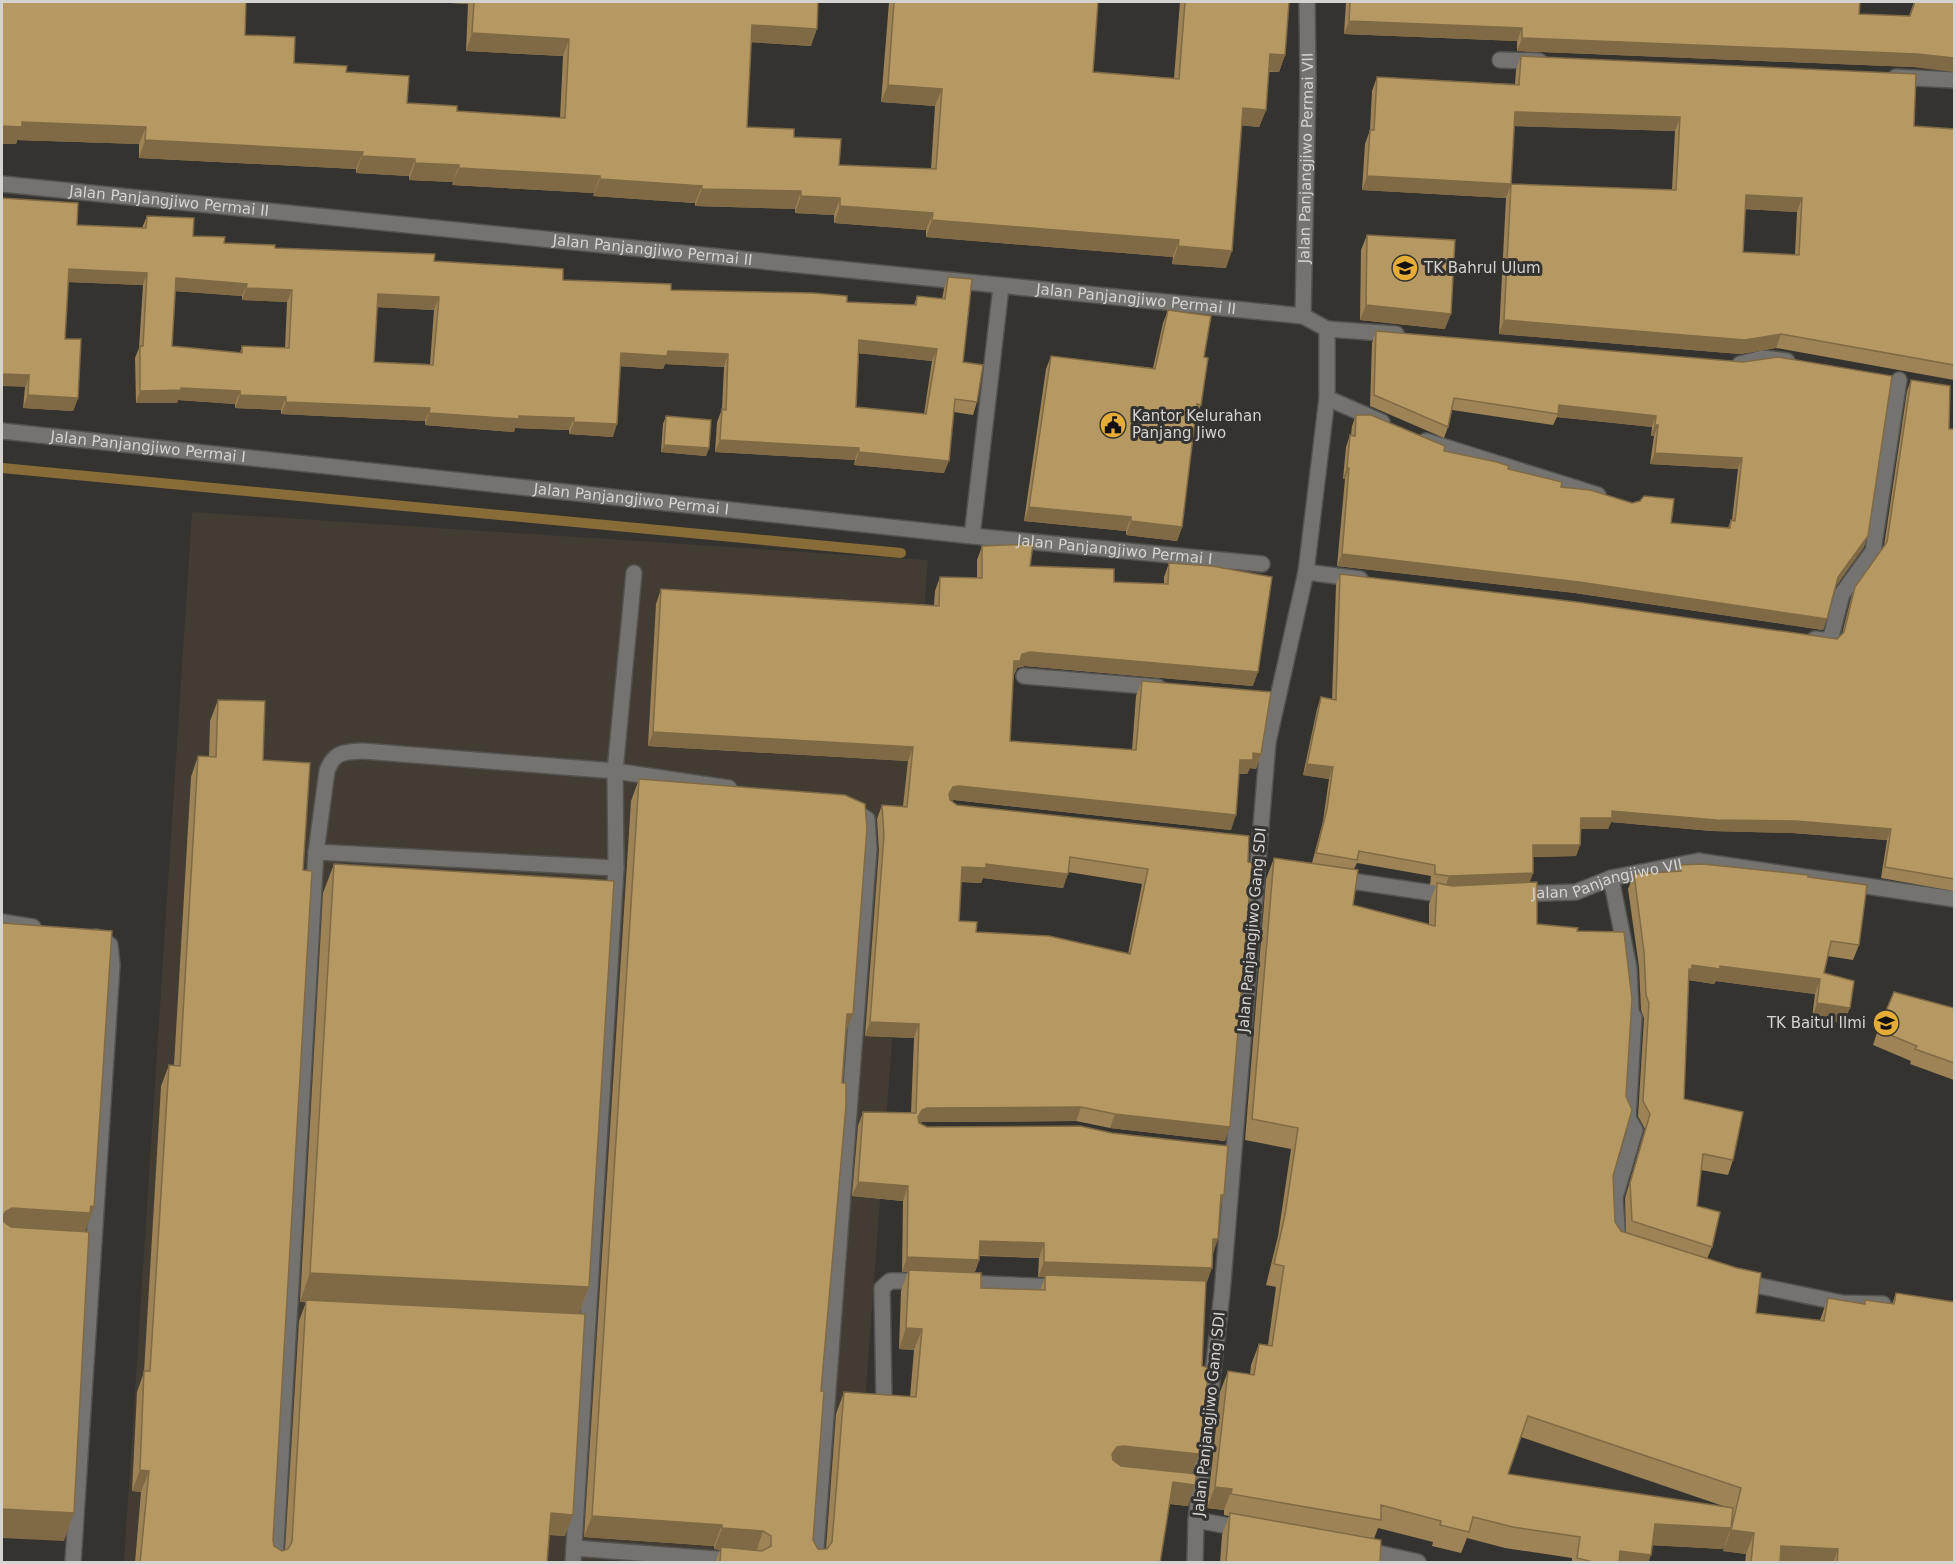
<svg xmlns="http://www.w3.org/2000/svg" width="1956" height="1564" font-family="'DejaVu Sans',sans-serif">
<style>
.built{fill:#423c33}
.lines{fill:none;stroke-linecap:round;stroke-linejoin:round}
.stream{stroke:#886c37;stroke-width:10}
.minor-casing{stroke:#53524e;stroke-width:18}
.minor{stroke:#75736f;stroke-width:15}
.wall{fill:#9d8355;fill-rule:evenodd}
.shaded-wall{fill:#7f6a45}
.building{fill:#b69863;stroke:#7f6a45;stroke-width:1.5;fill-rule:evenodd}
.labels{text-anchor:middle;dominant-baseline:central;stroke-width:6;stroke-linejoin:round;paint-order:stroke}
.street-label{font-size:15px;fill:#d4d3d0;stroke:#35332f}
.poi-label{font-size:15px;fill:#d4d3d0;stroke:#35332f;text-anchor:start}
</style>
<rect width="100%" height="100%" fill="#35332f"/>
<path class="built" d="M192 512 928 560 853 1562H124Z"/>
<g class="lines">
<path class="stream" d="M2 468 901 553"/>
<defs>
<g id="minor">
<path d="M1500 60 1539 61"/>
<path d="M1896 77 1954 80"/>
<path id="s1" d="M2 184 1303 316 1327 329V398L1306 572 1268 742 1222 1293 1196 1520 1195 1562"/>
<path id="s2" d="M1303 316 1308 80 1307 2"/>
<path d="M1327 329 1396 334"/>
<path d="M1740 364 1763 358 1787 361"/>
<path d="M1327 398 1382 422"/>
<path id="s3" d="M2 431 972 536 1262 564"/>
<path d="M1426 441 1598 495"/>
<path d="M972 536 1001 287"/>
<path d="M1306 572 1360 579"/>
<path d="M1815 639 1830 641 1842 594 1873 551 1899 380"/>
<path d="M1024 676 1158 687"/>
<path d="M316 852 616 868"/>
<path d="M1611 878 1629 968 1631 1013 1634 1017 1628 1118 1635 1130 1615 1197 1618 1244"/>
<path d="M1338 879 1453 896"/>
<path id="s4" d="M1516 894 1576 892 1611 878 1698 861 1954 899"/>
<path d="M2 922 33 927"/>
<path d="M1741 1282 1842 1303 1883 1304"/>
<path d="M962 1283 1060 1287"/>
<path d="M884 1401 882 1288 890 1281H926"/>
<path d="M1196 1520 1245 1529"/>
<path d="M574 1548 755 1562"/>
<path d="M1360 1549 1418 1562"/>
<path d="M73 1562 112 965 110 945 96 937"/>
<path d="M275 1562 316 852 327 771C334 752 343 752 363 751L615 771 729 788"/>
<path d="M573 1562 616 868 615 771 634 573"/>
<path d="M815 1562 869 849 867 819 850 809"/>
</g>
</defs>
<use href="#minor" class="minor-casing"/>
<use href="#minor" class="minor"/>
</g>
<path class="wall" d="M433 2H818L811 46 751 42 747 127 794 137 839 165 931 169 935 106 881 102 889 2H1098L1093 72 1174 78 1180 2H1289L1285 55 1279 72H1268L1266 110 1259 127 1241 125 1226 268 1172 264 1173 257 926 237V230L834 223V215L795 213V209L695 206V203L593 196 594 193 452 185 453 182 409 180V176L356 173V169L139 158V144L17 140 16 144H2L245 35 294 63 346 72 407 103 457 111 560 118 563 56 466 51 468 4Z
M1346 2H1860L1859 14 1909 16 1914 2H1954L1912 67 1517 51V41L1344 34Z
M1521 56 1914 126 1954 129V380L1776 348 1740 354 1499 334 1506 198 1362 190 1365 144 1370 130 1372 91 1377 77 1515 84 1516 70ZM1514 126 1675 131 1672 190 1511 184ZM1745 209 1797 212 1795 255 1743 252Z
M147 216 193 236 224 243 275 248 434 261 563 280 671 290 847 302 914 305 917 296 942 299 944 289 948 277 963 362 977 402 973 415 954 412 944 473 854 465 855 460 715 452 717 422 722 409 724 367 665 364 663 369 620 366 613 437 569 434V430L515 428 514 432 425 425V421L281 414V410L235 408V404L178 400 177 403H136L135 358 139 348 143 285 68 282 65 339 78 398 73 411 23 408 25 387 77 225 142 228ZM175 291 242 296V300L287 302 285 348 242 346 240 353 172 346ZM377 307 434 310 430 364 374 362ZM859 353 932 361 924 414 856 407Z
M1367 235 1445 329 1360 320 1361 250Z
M1168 310 1204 357 1201 405 1195 418 1182 527 1177 541 1126 535V531L1024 521 1046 369 1051 356 1153 368 1163 323Z
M1376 331 1743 362 1864 547 1836 586 1823 630 1575 593 1337 566 1345 479H1343L1346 447 1350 435H1351L1352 426 1356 415 1444 451 1508 469 1671 523 1728 528 1731 520H1732L1738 469 1650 464 1654 436H1651L1652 427 1557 417 1553 425 1452 410 1448 427 1444 438 1370 406 1372 343Z
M1911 380 1949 429H1954V891L1881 878 1887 840 1792 833 1712 831 1611 822 1608 829H1581L1580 845 1576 856 1533 857V873L1529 883 1537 924 1577 931 1613 1176 1615 1222 1621 1231 1626 1233 1625 1198 1645 1129 1638 1116 1644 1018 1641 1010 1639 967 1628 889 1634 874 1678 871 1680 865 1808 877 1859 945 1853 960 1827 956 1824 973 1844 1023 1812 1018 1815 994 1716 981 1714 984 1688 980 1684 1099 1733 1160 1728 1175 1701 1170 1697 1206 1712 1247 1707 1259 1756 1313 1820 1320 1828 1298 1864 1304 1865 1300 1892 1304 1896 1293 1954 1563H1745L1746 1554 1723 1551 1725 1543 1723 1549 1652 1545 1648 1563H1572V1558L1505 1548 1467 1538 1461 1553 1432 1546 1433 1542 1378 1528 1374 1539 1380 1563H1220L1222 1535 1229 1516 1224 1515V1510L1207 1508 1220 1392 1228 1371 1250 1375 1251 1365 1259 1344 1268 1345 1276 1287 1266 1285 1278 1236 1291 1149 1245 1140 1266 879 1274 858 1312 863 1323 821 1329 779 1303 775 1317 709 1321 697 1332 700 1336 585 1340 574 1837 639 1842 634 1851 598 1855 587 1884 546 1907 391ZM1357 863 1431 876 1430 885 1436 886 1429 904V924L1353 905 1354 869ZM1521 1437 1726 1507 1508 1474Z
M666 416 709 448 706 456 661 452 663 424Z
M982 546 1030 566 1114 582 1164 584V577L1169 563 1253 686 1025 666 1017 668 1014 675H1013L1010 741 1132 750 1136 696 1142 681 1261 754 1256 769 1250 768 1247 774H1239L1231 830 954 800 951 801 957 805 1249 836 1225 1141 1110 1128 1076 1121 922 1122 919 1123 927 1127 1220 1207 1213 1254 1207 1282H1206L1202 1366 1199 1454 1192 1473 1188 1506 1169 1504 1160 1563H715L720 1550 714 1549V1546L584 1537 631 801 639 779 846 1033 821 1391 813 1540 818 1549H826L836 1414 844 1392 910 1397 914 1350 899 1349 901 1291 908 1272H902L903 1201 852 1196 858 1126 863 1112 911 1113 914 1038 865 1036 879 850 877 819 882 805 903 806 908 761 648 746 656 604 661 589 934 605 935 591 940 577 977 578V560ZM1068 872 1142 884 1128 954 976 932 959 921 961 882 981 883 983 878 1063 888ZM979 1256 1039 1258 1038 1277H1045L1040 1290 981 1288 975 1272 979 1260Z
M218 700 263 760 303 870 273 1540 274 1546 282 1551 285 1550 299 1321 306 1302H300L323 893 334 864 589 1287 579 1314 565 1536 549 1535 547 1563H135L141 1492 132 1491 137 1392 144 1372 161 1086 169 1065H174L191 777 198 756 209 757 210 721Z
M1954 1008V1080L1910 1064 1911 1061 1873 1045 1878 1030Z"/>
<path class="shaded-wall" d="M433 2H469L468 4Z
M1349 21 1522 28 1517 41 1344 34Z
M752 25 817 29 811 46 746 42Z
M472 33 569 39 563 56 466 51Z
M1522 38 1917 54 1954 58V72L1912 67 1517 51Z
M1270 54 1285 55 1279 72 1263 71Z
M888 85 942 89 935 106 881 102Z
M1243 108 1266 110 1259 127 1236 125Z
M1515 112 1680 117 1675 131 1510 126Z
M22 122 146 127 139 144 17 140 16 144H2V126Z
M145 140 363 152 356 169 139 158Z
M362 156 415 159 409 176 356 173Z
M415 163 459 165 453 182 409 180Z
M459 168 600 176 594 193 452 185Z
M1367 176 1511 184 1506 198 1362 190Z
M600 179 702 186 695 203 593 196Z
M702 189 801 191 795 209 695 206Z
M1746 195 1802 198 1797 212 1741 209Z
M801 196 840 198 834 215 795 213Z
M840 206 933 213 926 230 834 223Z
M932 220 1179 240 1173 257 926 237Z
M1178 246 1232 251 1226 268 1172 264Z
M69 269 147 273 143 285 65 282Z
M176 278 247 284 242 296 171 291Z
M246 288 292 290 287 302 242 300Z
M378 294 439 297 434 310 373 307Z
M1366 305 1451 314 1445 329 1360 320Z
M1504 320 1781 334 1776 348 1740 354 1499 334Z
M859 340 937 349 932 361 855 353Z
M668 351 728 354 724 367 665 364 663 369 616 366 621 353Z
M2 374 29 375 25 387 2 386Z
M181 388 240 391 235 404 178 400 177 403H136L140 391Z
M28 395 78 398 73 411 23 408Z
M240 395 286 397 281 410 235 408Z
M286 402 430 408 425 421 281 414Z
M1559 405 1656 416 1652 427 1557 417Z
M429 413 519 416 574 418 569 430 515 428 514 432 425 425Z
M574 422 617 424 613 437 569 434Z
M1655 425H1658L1654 436H1651Z
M720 440 859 448 855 460 715 452Z
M664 445 709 448 706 456 661 452Z
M859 452 949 461 944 473 854 465Z
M1655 453 1742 458 1738 469 1650 464Z
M1347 468H1349L1345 479H1343Z
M1029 507 1131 517 1126 531 1024 521Z
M1131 521 1182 527 1177 541 1126 535Z
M1868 536 1864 547 1834 589 1838 577Z
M1342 554 1579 582 1827 619 1823 630 1575 593 1337 566Z
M1030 652 1258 672 1253 686 1025 666 1017 668 1014 675H1009L1014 661 1022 654Z
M653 732 913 747 908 761 648 746Z
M1253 753 1261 754 1256 769 1250 768 1247 774H1235L1240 760Z
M1307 764 1333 767 1329 779 1303 775Z
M959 786 1236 815 1231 830 954 800 948 802 949 794 953 787Z
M1612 811 1796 821 1891 829 1887 840 1792 833 1712 831 1611 822 1608 829H1577L1581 818Z
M1533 845H1580L1576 856 1529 857Z
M986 864 1068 874 1063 888 983 878 981 883 956 881 962 867Z
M1533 873 1529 884 1445 887 1449 876Z
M1692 965 1720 966 1820 979 1815 994 1716 981 1714 984 1688 980 1689 969Z
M1817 1003 1850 1008 1844 1023 1812 1018Z
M847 1014H853L845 1035Z
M870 1022 919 1024 914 1038 865 1036Z
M1081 1107 1076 1121 922 1122 917 1124 918 1117 922 1110 927 1108Z
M1115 1114 1230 1127 1225 1141 1110 1128Z
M858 1182 908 1186 903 1201 852 1196Z
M1221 1195H1224L1219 1209Z
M94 1207 84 1235 2 1237V1220L5 1212 12 1208Z
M1213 1239H1218L1213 1254Z
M980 1241 1044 1243 1039 1258 975 1255Z
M907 1257 979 1260 974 1274 902 1272Z
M1044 1262 1212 1268 1207 1282 1038 1277Z
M310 1273 589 1287 578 1316 300 1302Z
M906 1328 922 1329 914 1350 899 1349Z
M1123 1446 1199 1454 1191 1475 1115 1467 1112 1454 1117 1447Z
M140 1470 149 1471 141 1492 132 1491Z
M1173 1482 1195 1485 1188 1506 1165 1503Z
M1215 1487 1232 1489 1224 1510 1207 1508Z
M2 1509 74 1513 64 1541 2 1538Z
M551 1513 573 1515 565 1536 543 1534Z
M592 1516 722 1525 714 1546 584 1537Z
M1655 1524 1731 1528 1723 1549 1647 1545Z
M722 1528 763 1531 756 1552 714 1549Z
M1731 1530 1754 1533 1746 1554 1723 1551Z
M1781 1546 1838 1549 1833 1563H1775Z
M1620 1551 1651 1555 1648 1563H1615Z"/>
<path class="building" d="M2 2H246L245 35 295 37 294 63 347 66 346 72 409 76 407 103 457 106V111L565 118 569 39 472 33 474 2H818L817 29 752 25 747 127 794 129V137L841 139 839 165 936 169 942 89 888 85 894 2H1098L1093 72 1179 79 1185 2H1289L1285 55 1270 54 1266 110 1243 108 1232 251 1178 246 1179 240 932 220 933 213 840 206V198L801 196V191L702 189V186L600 179V176L459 168V165L415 163V159L362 156 363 152 145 140 146 127 22 122V127L2 126Z
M1350 2H1860L1859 14 1910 16 1915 2H1954V58L1917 54 1522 38V28L1349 21Z
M1521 56 1916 74 1914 126 1954 129V365L1781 334 1745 340 1504 320 1511 184 1676 190 1680 117 1515 112 1511 184 1367 176 1370 130H1374L1377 77 1519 85ZM1746 195 1802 198 1799 255 1743 252Z
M2 198 78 203 77 225 146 228 147 216 194 218 193 236 225 237 224 243 275 245V248L435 254 434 261 563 269V280L671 284V290L813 293 847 296V302L916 305 917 296 945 299 948 277 972 279 963 362 983 365 977 402 955 399 949 461 859 452V448L720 440 722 409 726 410 728 354 668 351 667 356 621 353 617 424 574 422V418L519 416V419L429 413 430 408 286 402V397L240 395V391L181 388V390L140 391V346H143L147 273 69 269 65 339H81L78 398 28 395 29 375 2 374ZM176 278 247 284 246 288 292 290 289 348 242 346V353L172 346ZM378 294 439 297 433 365 374 362ZM859 340 937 349 926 414 856 407Z
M1367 235 1455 240 1451 314 1366 305Z
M1168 310 1211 316 1204 357 1208 358 1201 405 1197 404 1182 527 1131 521V517L1029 507 1051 356 1155 369Z
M1376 331 1743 362 1778 357 1892 376 1868 536 1838 577 1827 619 1579 582 1342 554 1349 468H1347L1350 435 1355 436 1356 415H1371L1445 446 1444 451 1497 462 1509 466 1508 469 1562 482 1561 487 1590 490 1632 503 1640 501 1644 496 1674 499 1671 523 1730 528 1731 520 1735 521 1742 458 1655 453 1658 425H1655L1656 416 1559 405 1558 414 1454 398 1448 427 1374 395Z
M1911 380 1950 386 1949 429H1954V879L1885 867 1891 829 1796 821 1716 820 1612 811V818H1581L1580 845H1533V873L1449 876 1435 874V865L1359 851 1357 860 1316 853 1327 809 1333 767 1307 764 1321 697 1336 700 1340 574 1577 602 1837 639 1844 632 1855 587 1887 542Z
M666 416 711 420 709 448 664 445Z
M1033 544 1030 566 1114 569V582L1168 584 1169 563 1212 566 1272 577 1258 672 1030 652 1022 654 1020 661H1014L1010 741 1136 750 1142 681 1271 692 1261 754 1253 753V760H1240L1236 815 959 786 953 787 949 794 950 800 957 805 1249 836 1248 862 1252 863 1230 1127 1115 1114 1081 1107 927 1108 922 1110 918 1117 919 1123 927 1127 1080 1126 1112 1133 1228 1146 1224 1195H1221L1218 1239H1213L1212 1268 1044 1262V1243L980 1241 979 1260 907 1257 908 1186 858 1182 863 1112 916 1113 919 1024 870 1022 884 835 882 805 907 807 913 747 653 732 661 589 939 606 940 577 982 578V546ZM1070 857 1148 869 1130 954 1049 936 976 932 977 922 959 921 962 867 986 868V864L1068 874Z
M218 700 265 701 263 760 310 763 303 870 312 871 273 1540 274 1546 282 1551 288 1549 292 1542 306 1300 585 1314 573 1515 551 1513 547 1563H140L149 1471 140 1470 144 1371H150L169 1065 180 1066 198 756 216 757Z
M639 779 845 795 865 804 867 828 853 1014H847L842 1083H846V1105L821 1391H824L813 1540 818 1549H827L832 1542 844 1392 916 1397 922 1329 906 1328 909 1270 981 1273V1288L1014 1289 1045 1290V1275L1206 1281 1202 1366 1209 1368 1199 1454 1123 1446 1117 1447 1112 1454 1113 1460 1121 1466 1197 1474 1195 1485 1173 1482 1160 1563H720L721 1547 762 1551 771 1546V1536L763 1531 722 1528V1525L592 1516Z
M1274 858 1358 870 1353 905 1435 926 1437 883 1452 886 1537 882V924L1578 928 1577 931 1624 932 1632 999 1626 1096 1632 1110 1613 1176 1615 1222 1621 1231 1737 1268 1761 1273 1756 1313 1824 1321 1828 1298 1865 1304V1300L1894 1304 1896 1293 1954 1302V1563H1837L1838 1549 1781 1546 1780 1563H1751L1754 1533 1731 1530 1741 1488 1528 1416 1508 1474 1733 1508 1731 1528 1655 1524 1651 1555 1620 1551 1619 1563H1597L1577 1558 1580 1537 1513 1527 1473 1517 1469 1532 1440 1525 1441 1521 1381 1505V1520L1231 1494 1232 1489 1215 1487 1228 1371 1254 1375 1259 1344 1272 1346 1284 1266 1274 1264 1285 1215 1298 1128 1252 1119Z
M334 864 614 881 589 1287 310 1273Z
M1703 864 1808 875V877L1867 885 1859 945 1831 941 1824 973 1854 981 1850 1008 1817 1003 1820 979 1720 966V969L1692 965V969H1689L1684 1099 1743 1112 1733 1160 1703 1154 1697 1206 1720 1212 1712 1247 1632 1221 1630 1183 1650 1114 1643 1101 1649 1003 1646 995 1644 952 1634 874 1681 871 1680 865Z
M2 923 112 931 94 1207 91 1206 90 1213 12 1208 5 1212 3 1216 4 1222 11 1227 89 1232 74 1513 2 1509Z
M1894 992 1954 1008V1063L1915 1049 1917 1046 1878 1030Z
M1230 1513 1381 1540 1380 1563H1226Z"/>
<defs>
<symbol id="school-disc" viewBox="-11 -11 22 22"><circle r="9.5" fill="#e5ad36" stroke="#35332f"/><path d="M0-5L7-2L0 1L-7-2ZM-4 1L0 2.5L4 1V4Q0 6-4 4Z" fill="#111"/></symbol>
<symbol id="civic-disc" viewBox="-11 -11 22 22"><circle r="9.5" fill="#e5ad36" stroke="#35332f"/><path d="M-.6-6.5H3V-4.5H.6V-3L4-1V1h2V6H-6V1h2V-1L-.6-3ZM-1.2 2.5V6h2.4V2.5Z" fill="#111"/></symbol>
</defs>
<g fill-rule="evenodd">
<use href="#school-disc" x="1390" y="253" width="30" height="30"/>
<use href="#civic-disc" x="1098" y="410" width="30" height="30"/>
<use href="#school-disc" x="1871" y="1008" width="30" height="30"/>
</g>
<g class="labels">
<g class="street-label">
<text stroke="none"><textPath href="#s2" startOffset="158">Jalan Panjangjiwo Permai VII</textPath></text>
<text stroke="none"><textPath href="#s1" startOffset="168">Jalan Panjangjiwo Permai II</textPath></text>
<text stroke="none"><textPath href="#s1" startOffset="654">Jalan Panjangjiwo Permai II</textPath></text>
<text stroke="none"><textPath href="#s1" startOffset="1140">Jalan Panjangjiwo Permai II</textPath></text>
<text stroke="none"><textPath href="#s3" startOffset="147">Jalan Panjangjiwo Permai I</textPath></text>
<text stroke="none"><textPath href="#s3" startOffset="633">Jalan Panjangjiwo Permai I</textPath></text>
<text stroke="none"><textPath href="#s3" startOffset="1119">Jalan Panjangjiwo Permai I</textPath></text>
<text stroke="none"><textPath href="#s4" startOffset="93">Jalan Panjangjiwo VII</textPath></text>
<text transform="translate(1252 930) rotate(-85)">Jalan Panjangjiwo Gang SDI</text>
<text transform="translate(1209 1414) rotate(-84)">Jalan Panjangjiwo Gang SDI</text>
</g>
<g class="poi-label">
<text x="1424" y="268">TK Bahrul Ulum</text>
<text x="1132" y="416">Kantor Kelurahan<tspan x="1132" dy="17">Panjang Jiwo</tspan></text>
<text x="1866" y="1023" text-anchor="end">TK Baitul Ilmi</text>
</g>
</g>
<rect width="1956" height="1564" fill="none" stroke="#d4d3d0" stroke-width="6"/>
</svg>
